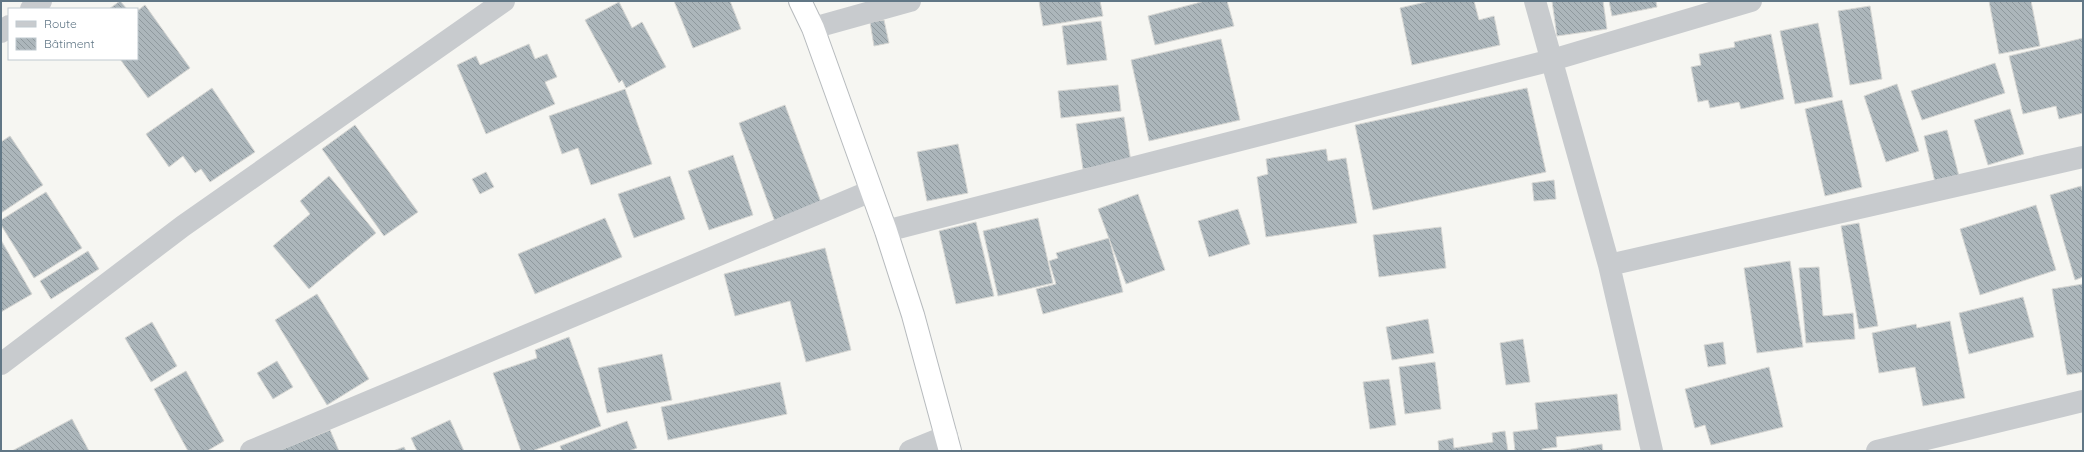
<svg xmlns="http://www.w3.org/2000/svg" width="2084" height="452" font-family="Quicksand,sans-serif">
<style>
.building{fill:url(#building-back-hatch);stroke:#d7d7d4}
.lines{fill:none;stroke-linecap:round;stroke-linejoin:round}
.trunk-casing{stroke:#b7bbbe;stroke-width:24}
.minor{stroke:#c8cbce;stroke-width:22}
.trunk{stroke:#fff;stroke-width:22}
</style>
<defs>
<pattern id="building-back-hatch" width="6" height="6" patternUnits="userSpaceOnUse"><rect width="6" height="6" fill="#acb6bb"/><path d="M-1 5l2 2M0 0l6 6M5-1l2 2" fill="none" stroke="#8f999e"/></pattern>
</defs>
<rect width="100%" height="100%" fill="#f6f6f2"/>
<path class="building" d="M120 1 127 9H109Z
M674 1H730L741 29 693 48Z
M1039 1H1100L1103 16 1043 26Z
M1205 1H1227L1234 26 1155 45 1148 16Z
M1430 1H1474L1479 20 1494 16 1500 45 1412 65 1400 8Z
M1552 1H1603L1607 29 1557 36Z
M1609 1H1656L1657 7 1612 16Z
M1989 1H2031L2040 46 1999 54Z
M619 2 632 28 642 22 666 67 626 88 622 80 619 83 585 20Z
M145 5 190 68 148 98 120 59H137V11Z
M1870 6 1882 79 1850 85 1838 11Z
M884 20 889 43 874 46 870 22Z
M1101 21 1107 60 1067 65 1062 26Z
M1818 23 1833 97 1795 104 1780 31Z
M1771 34 1784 99 1741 109 1739 102 1710 108 1708 100 1698 102 1691 67 1701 65 1699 54 1735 47 1734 42Z
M2083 38V113L2059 119 2056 106 2023 114 2009 56Z
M1221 39 1240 120 1149 141 1131 60Z
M529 44 535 59 547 54 557 77 545 82 555 104 486 134 457 65 476 56 480 65Z
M1995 63 2005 93 1922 120 1911 91Z
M1897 84 1919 151 1886 162 1864 96Z
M1118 85 1121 111 1061 118 1058 91Z
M212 88 255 152 210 182 201 169 195 173 183 156 169 167 146 134Z
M1527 88 1546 172 1373 210 1355 125Z
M625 89 652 164 591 185 578 148 562 154 549 116Z
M1842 100 1862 187 1825 196 1805 109Z
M785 105 822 205 775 222 739 123Z
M2010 109 2024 154 1988 165 1974 120Z
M1124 117 1131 162 1083 169 1076 124Z
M355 125 418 212 384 236 322 149Z
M1947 130 1959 176 1935 182 1924 136Z
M10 136 43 185 1 213V142Z
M958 144 968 193 927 201 917 152Z
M1326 149 1328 161 1346 158 1357 223 1266 237 1257 177 1268 174 1266 159Z
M733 155 753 215 709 230 688 171Z
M486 172 494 187 480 194 472 179Z
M329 176 376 233 309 289 273 246 310 214 300 201Z
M670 176 685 219 634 238 618 194Z
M1554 180 1556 199 1534 201 1532 183Z
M2081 186 2083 194V277L2075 280 2050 195Z
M46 192 82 248 34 278 1 225V220Z
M1138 194 1165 270 1126 284 1098 209Z
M2036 205 2056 270 1980 295 1960 229Z
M1238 209 1250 244 1209 257 1198 221Z
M605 218 622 257 535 294 518 254Z
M1038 218 1053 283 998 296 983 231Z
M976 222 994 296 956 304 939 231Z
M1859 223 1878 326 1859 329 1841 226Z
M1441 227 1446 268 1379 277 1373 235Z
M1109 238 1123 292 1043 314 1036 289 1056 284 1049 261 1058 258 1056 253Z
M1 240 32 294 1 312Z
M825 248 851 350 806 362 790 301 735 316 724 274Z
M88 251 99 269 51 299 40 281Z
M1790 261 1803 347 1757 353 1744 268Z
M1819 267 1823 316 1853 313 1855 339 1806 343 1799 268Z
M2083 284V372L2067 375 2052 289Z
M317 294 369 379 327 405 275 320Z
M2023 297 2034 337 1969 354 1959 313Z
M1428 319 1434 353 1392 360 1386 327Z
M1950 321 1965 398 1923 406 1915 367 1879 373 1872 333 1916 324 1917 328Z
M152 322 177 366 151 382 125 338Z
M569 337 601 426 532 451H521L493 373 537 358 535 350Z
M1523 339 1530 382 1506 385 1500 343Z
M1723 342 1726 364 1708 367 1704 345Z
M662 354 672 400 607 413 598 368Z
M277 361 293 387 273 399 257 373Z
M1435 362 1441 409 1405 414 1399 367Z
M1769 367 1783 427 1711 445 1705 425 1695 428 1685 389Z
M186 371 224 441 207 451H188L154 389Z
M1389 379 1396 425 1370 429 1363 382Z
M780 382 787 414 668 440 661 407Z
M1617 394 1621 430 1556 437 1557 447 1542 449V451H1515L1513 432 1538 429 1535 403Z
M72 419 89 451H12Z
M450 420 464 451H417L411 438Z
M627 421 637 448 629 451H562L560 446Z
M330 430 339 451H278Z
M1505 431 1508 451H1439L1438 441 1453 438 1454 448 1493 442 1492 433Z
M1602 444 1603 451H1560Z
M404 447 406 451H393Z"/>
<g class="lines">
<defs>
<path id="trunk" d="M800 1 813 28 886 231 913 315 950 451"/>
</defs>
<use href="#trunk" class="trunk-casing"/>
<path class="minor" d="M1535 1 1609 265 1652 451
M31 9 41 1
M813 28 910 1
M1 32 9 26
M886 231 1552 60 1751 1
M1609 265 2083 157
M1 364 183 226 504 1
M251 451 871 191
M910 451 947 436
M1877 451 2083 401"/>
<use href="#trunk" class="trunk"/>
</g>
<rect width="2084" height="452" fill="none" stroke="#617786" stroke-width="4"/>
<rect x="8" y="8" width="130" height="52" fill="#ffffff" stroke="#c0c9cf"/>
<rect x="16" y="21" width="20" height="6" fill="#c8cbce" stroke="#c0c9cf"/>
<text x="44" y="28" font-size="12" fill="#617786">Route</text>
<rect x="16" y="38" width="20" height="12" fill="url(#building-back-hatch)" stroke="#c0c9cf"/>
<text x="44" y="48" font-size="12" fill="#617786">Bâtiment</text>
</svg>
